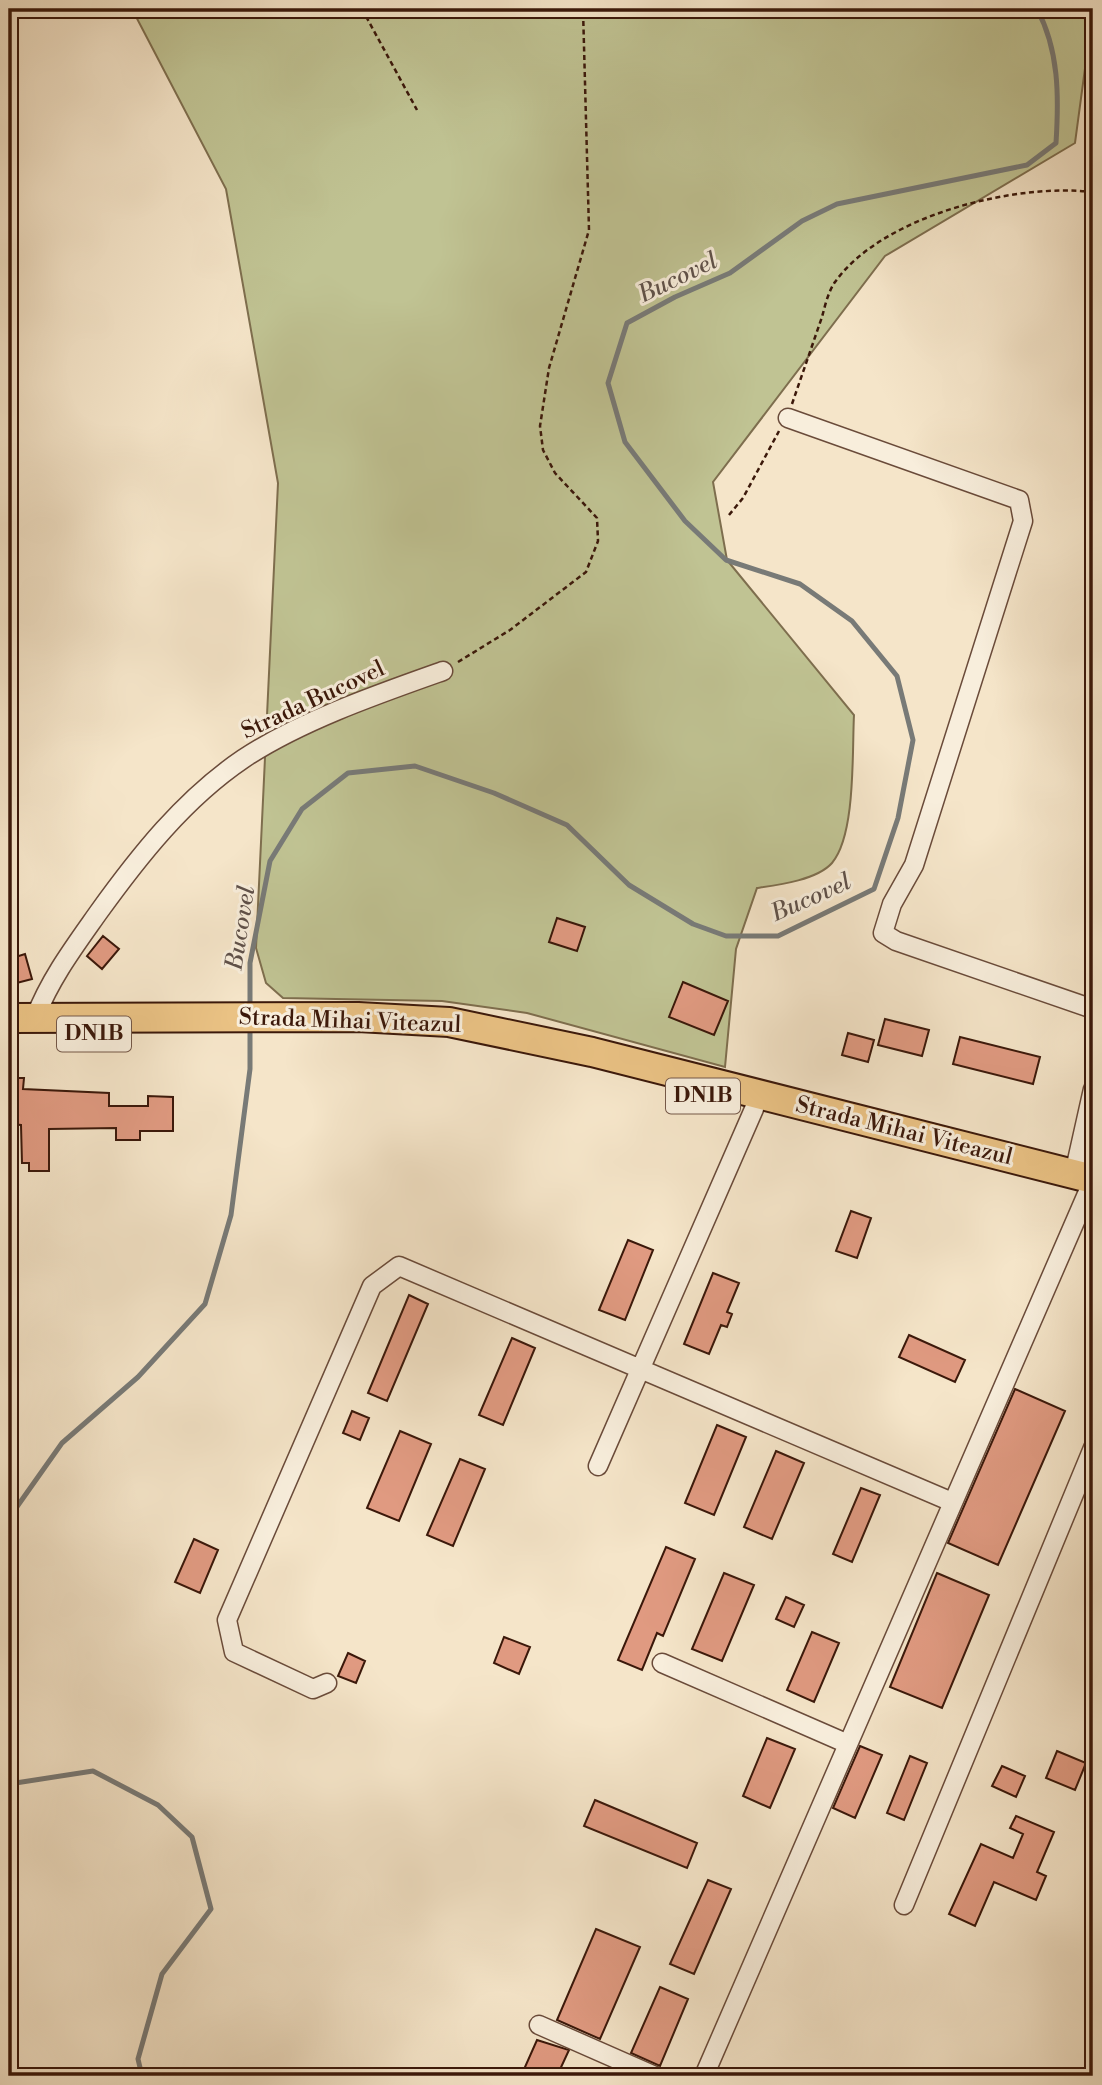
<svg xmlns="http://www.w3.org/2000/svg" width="1102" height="2085" font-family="'Libre Bodoni',serif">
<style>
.green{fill:#c0c393;stroke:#7e6e4e;stroke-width:2}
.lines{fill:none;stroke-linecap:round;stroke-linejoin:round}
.stream{stroke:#787a77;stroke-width:5}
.building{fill:#e09a81;stroke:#3b180a;stroke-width:2}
.minor-casing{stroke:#6a4b3a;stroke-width:21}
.primary-casing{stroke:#3b180a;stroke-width:32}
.path{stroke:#3b180a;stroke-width:2.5;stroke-dasharray:5 3.5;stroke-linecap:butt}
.minor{stroke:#f8eedc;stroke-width:18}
.primary{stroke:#eac284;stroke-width:28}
.labels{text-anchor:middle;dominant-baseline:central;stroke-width:6;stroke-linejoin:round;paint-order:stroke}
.shield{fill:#f8eedc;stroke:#745849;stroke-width:2}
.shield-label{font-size:21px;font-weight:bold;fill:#3b180a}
.street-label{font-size:23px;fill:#3b180a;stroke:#f8eedc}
.water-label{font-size:24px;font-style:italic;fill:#5f514a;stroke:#f8eedc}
</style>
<rect width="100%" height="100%" fill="#f5e5c9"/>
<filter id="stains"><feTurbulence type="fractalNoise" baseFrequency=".00286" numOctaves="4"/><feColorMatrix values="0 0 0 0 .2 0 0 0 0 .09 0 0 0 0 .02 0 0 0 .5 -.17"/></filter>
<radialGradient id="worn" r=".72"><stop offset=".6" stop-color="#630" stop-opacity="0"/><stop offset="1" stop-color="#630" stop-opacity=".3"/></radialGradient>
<path class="green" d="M132 9H1093L1075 143 885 256 713 482 727 560 854 715C852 751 856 835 832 863 817 880 778 885 757 888L736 949 725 1067 527 1013 442 1001 283 998 266 983 256 948 278 483 226 189Z"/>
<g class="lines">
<path class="stream" d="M250 1008V963L270 861 302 809 348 773 415 766 494 793 567 825 629 885 693 924 726 936H778L874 889 898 818 913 740 897 676 852 621 800 584 726 560 685 521 625 442 608 383 627 323 675 297 730 273 802 221 837 204 1027 165 1056 143C1059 96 1059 50 1037 9
M9 1518 62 1443 138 1377 205 1304 231 1215 250 1069V1025
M9 1784 93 1771 158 1805 192 1837 211 1909 162 1974 138 2059 142 2076"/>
</g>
<path class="building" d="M557 918 585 927 577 951 549 942Z
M103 936 119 949 102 969 87 956Z
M25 954 32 979 9 985V959Z
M683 982 728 1001 714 1035 669 1017Z
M885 1019 929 1030 922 1056 878 1045Z
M848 1033 874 1040 868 1062 842 1055Z
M960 1037 1040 1057 1033 1084 953 1064Z
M9 1078H24L23 1089 109 1093V1106H148V1096L173 1097V1131H140V1140H116V1128L49 1129V1171H29V1163H22L21 1125 9 1124Z
M851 1211 871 1218 857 1258 836 1251Z
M628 1240 653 1250 625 1320 599 1310Z
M713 1273 739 1283 727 1312 732 1314 727 1327 721 1325 709 1354 684 1344Z
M409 1295 428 1304 387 1401 368 1393Z
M909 1335 965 1360 955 1382 899 1357Z
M512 1338 535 1348 503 1425 479 1415Z
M1015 1389 1065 1411 998 1565 948 1543Z
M352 1411 369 1418 360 1440 343 1433Z
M717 1425 746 1437 714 1515 685 1503Z
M400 1431 431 1444 399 1521 367 1508Z
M776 1451 804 1463 772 1539 744 1527Z
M460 1459 485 1469 453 1546 427 1535Z
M861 1488 880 1495 852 1562 833 1554Z
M194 1539 218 1550 200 1593 175 1582Z
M666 1547 695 1559 663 1636 657 1633 642 1670 618 1660Z
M724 1573 754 1585 722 1661 692 1649Z
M937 1573 989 1595 942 1708 890 1687Z
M786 1597 804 1605 794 1627 776 1619Z
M812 1632 839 1643 814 1702 787 1690Z
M504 1637 530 1647 519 1674 494 1663Z
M348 1653 365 1661 356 1683 338 1676Z
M767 1738 795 1749 770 1808 743 1796Z
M860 1746 882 1755 855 1818 833 1808Z
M1057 1751 1086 1763 1075 1790 1046 1778Z
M910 1756 927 1763 904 1820 887 1813Z
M1002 1766 1025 1776 1016 1797 992 1786Z
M595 1800 697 1843 687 1868 584 1826Z
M1016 1816 1054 1832 1037 1872 1046 1876 1036 1900 994 1882 975 1926 949 1914 981 1844 1013 1858 1023 1834 1010 1828Z
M708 1880 731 1889 694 1974 670 1964Z
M596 1929 640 1947 600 2039 557 2020Z
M660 1987 688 1999 660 2066 631 2053Z
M537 2040 569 2050 557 2076H521Z"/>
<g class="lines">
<defs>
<path id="minor" d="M788 418 1019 500 1023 521 914 865 892 904 883 933 896 941 1093 1009
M35 1018C50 979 74 947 98 913 139 856 184 799 243 759 300 721 378 694 443 671
M1074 1174 1093 1089
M598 1466 754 1109
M662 1663 848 1744
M327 1683 313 1689 234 1652 227 1620 372 1286 399 1266 952 1502
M904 1905 1093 1448
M539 2025 655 2076
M704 2076 1087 1194"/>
<path id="primary" d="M9 1018 358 1017 449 1022 592 1052 1093 1179"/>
</defs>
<use href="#minor" class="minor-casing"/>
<use href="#primary" class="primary-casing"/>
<path class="path" d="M362 9 417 110
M792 404C802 375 812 346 822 317 825 306 828 292 835 282 883 215 1015 183 1093 192
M729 515 743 498 779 431
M458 662 510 630 586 572 598 541 597 518 555 473 543 450 540 426 549 368 589 230 583 9"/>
<use href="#minor" class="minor"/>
<use href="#primary" class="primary"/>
</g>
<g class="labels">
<g class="shield">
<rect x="57" y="1016.5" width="74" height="35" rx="5"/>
<rect x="666" y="1078.5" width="74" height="35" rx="5"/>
</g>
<g class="shield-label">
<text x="94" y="1034">DN1B</text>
<text x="703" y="1096">DN1B</text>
</g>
<g class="street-label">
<text transform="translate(313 700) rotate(-25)">Strada Bucovel</text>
<text transform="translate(350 1021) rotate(2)">Strada Mihai Viteazul</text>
<text transform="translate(904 1131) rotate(14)">Strada Mihai Viteazul</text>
</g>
<g class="water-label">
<text transform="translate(678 278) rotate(-26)">Bucovel</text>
<text transform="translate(811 898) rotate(-24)">Bucovel</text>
<text transform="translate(241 928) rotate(-81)">Bucovel</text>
</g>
</g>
<rect width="1102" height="2085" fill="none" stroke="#f5e5c9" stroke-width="35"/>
<rect x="10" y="10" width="1081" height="2064" fill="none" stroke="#3b180a" stroke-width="3.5"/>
<rect x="18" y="18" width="1067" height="2050" fill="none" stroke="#3b180a" stroke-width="2"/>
<rect width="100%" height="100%" filter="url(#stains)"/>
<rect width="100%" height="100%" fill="url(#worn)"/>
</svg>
